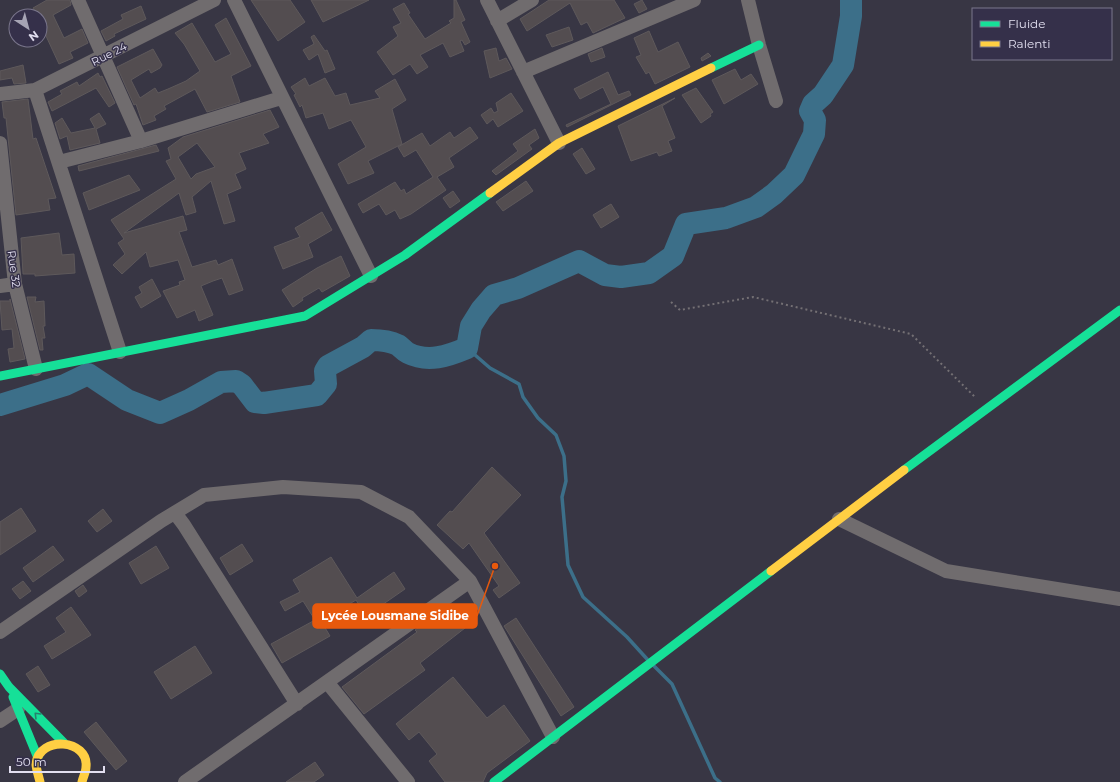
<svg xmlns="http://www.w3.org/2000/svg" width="1120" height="782" font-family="Montserrat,sans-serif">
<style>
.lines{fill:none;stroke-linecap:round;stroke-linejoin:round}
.stream{stroke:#3c6f89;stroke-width:3.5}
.river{stroke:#3c6f89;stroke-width:22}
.building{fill:#534d50;stroke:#5e595b;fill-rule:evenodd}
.path{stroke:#747074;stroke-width:2;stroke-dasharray:2 3;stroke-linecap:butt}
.street{stroke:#706c6e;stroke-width:14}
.fast{stroke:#16e098;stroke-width:9}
.slow{stroke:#ffcf43;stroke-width:9}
.oneway{stroke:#277f6d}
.labels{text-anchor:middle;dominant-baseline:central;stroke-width:3;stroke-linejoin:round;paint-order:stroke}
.street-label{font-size:11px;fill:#e2dff0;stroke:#35304a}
.leader{fill:none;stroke:#e8590c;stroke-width:1.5}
.callout-dot{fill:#e8590c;stroke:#35304a;stroke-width:1.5}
.callout{fill:#e8590c;stroke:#e8590c;stroke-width:1.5}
.callout-label{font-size:12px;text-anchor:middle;font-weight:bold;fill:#fff}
</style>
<rect width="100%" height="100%" fill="#383644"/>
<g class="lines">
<path class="stream" d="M467 348 490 368 519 384 523 397 538 418 556 435 564 456 566 481 562 497 568 565 583 597 627 637 647 659
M654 666 672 684 715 778 720 782"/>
<path class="river" d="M0 405 65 385 88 374 127 400 160 413 189 400 221 382 236 381 242 385 255 402 264 403 317 395 326 384 325 371 328 366 363 347 371 340C380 340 390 341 398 345 401 347 404 351 408 353 428 363 448 356 467 348L471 326 481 310 494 295 518 288 579 261 605 275 621 277 649 273 673 256 686 224 726 218 756 207 774 194 794 175 814 134 815 120 810 111 813 104 823 95 843 65 851 16V0"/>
</g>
<path class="building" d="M47 0H70L71 5 53 15 64 38 82 29 88 43 70 52 73 58 59 64 40 23V16H37L33 8Z
M251 0H290L305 22 278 41Z
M311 0H369L323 22Z
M454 0H456L465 20 461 22 470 42 465 45 462 40 460 41 464 51 450 57 443 43 420 55 428 67 417 74 410 64 393 75 377 52 398 36 393 27 401 23 393 9 404 3 410 13 408 14 425 39 451 23 449 21 454 18Z
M549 0H614L625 18 593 33 587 22 581 25 570 3 527 31 520 19Z
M642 0 647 9 639 13 634 4Z
M141 6 146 19 114 34 115 36 106 41 101 31 123 19 121 15Z
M226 18 251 66 231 76 240 102 207 112 195 89 164 106 166 109 154 116 156 120 143 125 136 104 134 105 117 67 153 49 162 65 160 68 151 73 149 69 131 80 140 98 155 88 158 93 168 89 186 81 200 71 184 44 175 33 192 23 215 62 231 54 215 25Z
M569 27 573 40 552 47 546 35Z
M649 31 658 52 678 42 690 67 655 84 649 72 646 74 636 57 641 55 634 38Z
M314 35 325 51 327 50 335 69 325 73 318 54 309 60 303 50 314 44 311 37Z
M496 48 499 61 506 58 512 69 490 78 484 51Z
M602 48 605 57 591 62 588 54Z
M708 53 711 56 702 61 701 58Z
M23 65 26 83 14 84 12 78 0 80V71Z
M735 69 741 80 751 74 758 84 724 104 712 80Z
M608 72 618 95 629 91 631 95 567 127 566 125 611 104 603 87 580 99 574 89Z
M98 73 100 77 102 76 115 103 109 107 96 88 52 111 48 102 62 94 60 91 77 82 79 86Z
M305 78 309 86 325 78 335 96 346 93 350 105 380 98 375 91 395 79 406 100 392 109 402 144 368 161 374 173 348 184 338 164 366 147 351 120 329 129 323 113 306 118 302 105 300 107 294 95 296 94 291 87Z
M696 88 713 112 710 114 711 116 701 123 682 95Z
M511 93 523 111 498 127 493 119 487 124 481 115 491 108 494 113 498 111 496 103Z
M675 98 662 106 675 138 668 141 672 151 659 156 657 152 631 161 618 126Z
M28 99 33 139 36 138 56 198 48 199 50 210 16 215 6 118H4L2 102Z
M270 110 279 127 263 134 269 143 239 153 246 169 235 174 241 188 227 194 235 221 224 224 211 181 192 197 196 212 186 215 179 193 124 233 183 216 187 230 179 232 192 267 216 260 218 265 232 259 243 290 229 295 222 278 213 281 201 286 213 315 199 321 195 310 177 318 163 291 180 285 179 282 185 280 178 260 150 267 146 252 122 274 113 265 125 254 118 243 124 239 111 220 176 179 166 161 171 159 168 148 183 137ZM197 143 215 167 196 174 191 179 178 157Z
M99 113 106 124 96 129 100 143 70 150 67 136 60 139 55 123 62 118 71 133 95 128 90 119Z
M470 127 478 138 449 158 454 167 437 177 446 190 411 214 400 219 395 210 386 215 379 204 363 213 358 204 395 182 401 191 404 189 406 194 433 177 416 150 404 157 398 147 422 133 430 146 450 132 454 138Z
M535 129 539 138 529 145 532 149 496 175 492 171 518 151 513 144Z
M156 145 159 151 79 171 78 166Z
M582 148 595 169 586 174 573 154Z
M129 175 140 190 89 210 83 193Z
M526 181 533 191 503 211 496 202Z
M453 191 460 201 450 208 443 198Z
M611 204 619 217 601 228 593 215Z
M322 212 332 230 308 244 313 257 283 269 274 247 300 237 295 228Z
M59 233 62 255 74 254 75 273 35 276V274H23L21 238Z
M341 256 350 276 322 292 319 288 302 298 303 300 293 307 282 290 317 268Z
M152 279 161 296 141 308 135 297 142 293 139 287Z
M27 297H36L35 302 44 301 45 326H43L45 338H42L43 350H40Z
M10 299 25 359 10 362 8 349 14 348 12 329 2 330 0 301H10Z
M492 467 521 495 484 533 520 583 499 598 493 590 499 586 469 543 463 549 437 525 450 511 452 512Z
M21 508 36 531 0 555V522Z
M103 509 112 521 97 532 88 521Z
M242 544 253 561 230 575 220 558Z
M53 546 64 560 33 582 23 568Z
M156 546 169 568 141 584 129 563Z
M331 557 357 598 394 572 405 589 366 616 356 600 321 621 330 636 282 663 271 644 315 620 303 601 285 611 280 602 300 592 293 580Z
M23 581 31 591 20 599 12 589Z
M83 585 87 591 79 597 75 591Z
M71 607 91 635 52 659 44 646 66 632 56 618Z
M448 607 465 628 420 663 425 670 364 714 342 687 417 632 415 630Z
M516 618 574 707 561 716 504 626Z
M195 646 212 673 171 699 154 672Z
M38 666 50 685 38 692 26 674Z
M453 677 487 718 504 705 530 741 487 773 483 782H445L429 761 437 754 419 732 409 740 396 724Z
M96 722 127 761 116 770 84 732Z
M315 762 324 775 314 782H286Z"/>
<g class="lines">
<path class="path" d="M671 302 680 310 753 297 911 334 975 397"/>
<path class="street" d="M78 0 141 141
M234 0 371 276
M487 0 559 143
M748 0 759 45 776 101
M497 21 532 0
M523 72 694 0
M35 90 120 352
M0 94 35 90 214 0
M0 143 15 284 36 369
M59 162 141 141 281 98
M0 286 15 284
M175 513 184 525 297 704
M839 519 946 571 1120 599
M0 632 161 521 204 495 283 487 361 492 409 517 470 581 553 737
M327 682 408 782
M0 721 18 709
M185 782 470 581"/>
<path class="fast" d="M711 68 759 45
M0 376 305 316 405 255 490 193
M904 470 1120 310
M0 674 9 687 64 743
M13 697 38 758
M494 782 771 571"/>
<path class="slow" d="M490 193 559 143 711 68
M771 571 904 470
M40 782C39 777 36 769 36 764 39 735 89 739 86 767 86 772 83 777 82 782"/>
</g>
<defs><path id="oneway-chevron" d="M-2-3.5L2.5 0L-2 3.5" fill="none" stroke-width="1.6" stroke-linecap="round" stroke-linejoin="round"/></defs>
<use class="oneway" href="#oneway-chevron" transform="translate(37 715) rotate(-135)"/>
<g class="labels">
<g class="street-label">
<text transform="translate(109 54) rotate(-27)">Rue 24</text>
<text transform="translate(14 269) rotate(82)">Rue 32</text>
</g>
</g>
<path class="leader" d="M495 566L477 616"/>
<circle class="callout-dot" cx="495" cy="566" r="4"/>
<rect class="callout" x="313" y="604" width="164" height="24" rx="4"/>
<g class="callout-label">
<text x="395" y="620">Lycée Lousmane Sidibe</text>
</g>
<rect x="972" y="8" width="140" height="52" fill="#35304a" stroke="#7a768c"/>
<rect x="980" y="21" width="20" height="6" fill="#16e098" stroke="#7a768c"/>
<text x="1008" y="28" font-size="12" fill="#e2dff0">Fluide</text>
<rect x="980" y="41" width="20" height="6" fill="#ffcf43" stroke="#7a768c"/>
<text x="1008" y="48" font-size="12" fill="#e2dff0">Ralenti</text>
<g transform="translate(28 28) rotate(144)"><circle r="19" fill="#35304a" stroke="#7a768c"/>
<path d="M0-3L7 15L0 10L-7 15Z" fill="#a6a4b4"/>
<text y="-6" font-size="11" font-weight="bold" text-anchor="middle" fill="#e2dff0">N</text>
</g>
<path d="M10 766v6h94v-6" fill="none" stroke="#e2dff0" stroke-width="2"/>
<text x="16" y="766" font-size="12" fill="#e2dff0" stroke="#35304a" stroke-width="3" paint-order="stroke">50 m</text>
</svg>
